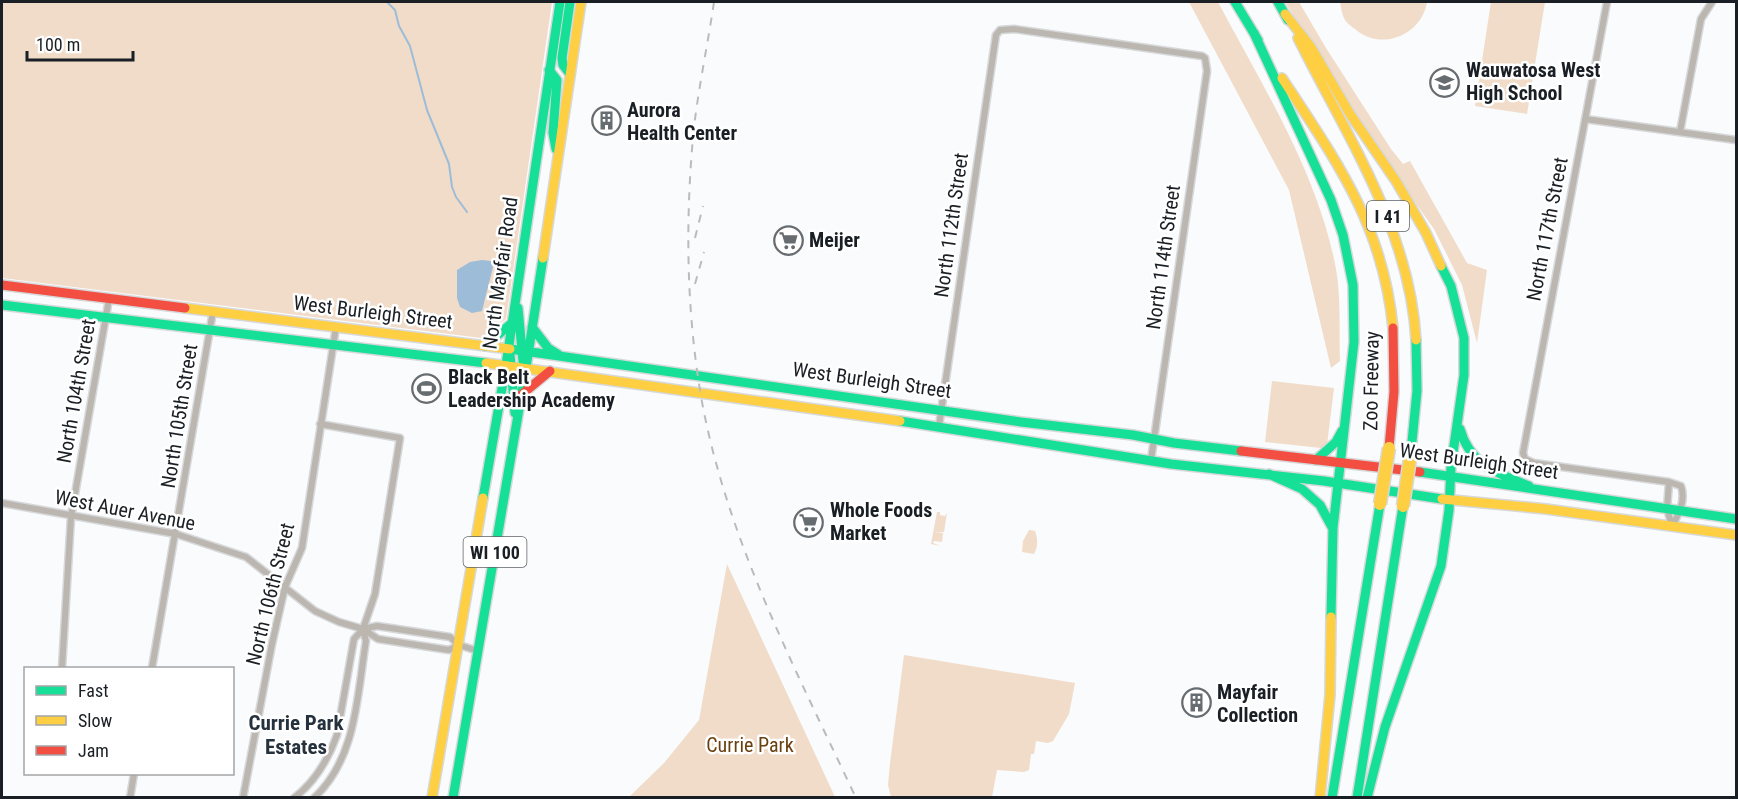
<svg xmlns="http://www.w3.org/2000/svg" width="1738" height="799" font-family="'Roboto Condensed',sans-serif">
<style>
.green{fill:#f1dcc9}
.water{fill:#9dbcd8}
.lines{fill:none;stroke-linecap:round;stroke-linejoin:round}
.stream{stroke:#9dbcd8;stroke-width:2}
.street-casing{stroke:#d6d8d9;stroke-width:9}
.fast-casing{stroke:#d6d8d9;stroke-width:12}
.slow-casing{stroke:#d6d8d9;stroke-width:12}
.jam-casing{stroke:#d6d8d9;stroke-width:12}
.street{stroke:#bcb6b1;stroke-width:6}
.fast{stroke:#16e098;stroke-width:9}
.slow{stroke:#ffcf43;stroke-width:9}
.jam{stroke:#f24e42;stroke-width:9}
.rail{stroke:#bdbbba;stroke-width:2;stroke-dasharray:8 8;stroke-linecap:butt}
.slow-bridge-casing{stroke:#d6d8d9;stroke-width:15;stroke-linecap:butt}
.slow-bridge{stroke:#ffcf43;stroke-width:12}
.labels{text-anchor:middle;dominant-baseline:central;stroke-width:5;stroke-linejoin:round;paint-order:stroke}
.shield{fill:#fff;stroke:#5e6266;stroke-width:1.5}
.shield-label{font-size:18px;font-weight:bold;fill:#191f24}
.poi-label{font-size:20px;font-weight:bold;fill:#191f24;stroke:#fff;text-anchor:start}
.street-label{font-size:20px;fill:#191f24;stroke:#fff}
.park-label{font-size:20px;fill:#69400e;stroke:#fff}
.neighbourhood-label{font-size:21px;font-weight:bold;fill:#25313d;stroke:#fff}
</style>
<rect width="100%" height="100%" fill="#f9fbfd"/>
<path class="green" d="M2 2H552L506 319 481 338 2 278Z
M1189 2H1218C1263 87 1318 173 1336 269 1341 296 1339 332 1340 361L1331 368 1289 190Z
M1285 2H1299L1326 48 1391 149 1403 164 1410 161 1467 263 1487 270 1477 343 1462 285 1434 229 1384 159Z
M1340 2H1427C1422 35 1381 52 1355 29 1352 27 1347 23 1345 20 1342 15 1341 7 1340 2Z
M1491 2H1545L1527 114 1475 106Z
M1272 381 1334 388 1327 445 1321 448 1265 442Z
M937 512H940V515L945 516 947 513 944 532H935L943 533 942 542 934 541 933 543 941 546 931 544Z
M1029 530 1035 531C1038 539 1038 547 1034 554L1022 552 1023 541Z
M727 564 835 797H629L664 763 699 720Z
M904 655 1075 683 1069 714 1053 741 1048 743 1036 741 1034 754H1031L1029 770 1024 772 997 770 992 797H891L888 785 890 763Z"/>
<path class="water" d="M482 260 491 261 493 267 482 311 472 313 460 307 457 298V270L470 262Z"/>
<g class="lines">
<path class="stream" d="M387 2 395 10 399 26 410 46 427 110 449 164 452 187 456 197 467 212"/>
<defs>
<path id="street" d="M1607 2 1523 453 1525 459 1534 463 1669 482
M1585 119 1736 140
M1680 132 1701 19 1712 2
M939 426 996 35 1000 30 1014 29 1202 56 1205 58 1207 71 1151 460
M1669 482 1681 486C1686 500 1679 514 1672 526L1667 509Z
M2 503 176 534 246 557 315 611 339 622 363 629 378 639 449 650 459 645
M363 629 377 626 450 637 459 645 478 651
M62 668 71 517 109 299
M152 668 213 311
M130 798 134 774
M243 798 272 644 285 587 302 548 336 327
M294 798C315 782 328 760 337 735L354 639 363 629 375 594 400 438 320 424
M314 798C357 758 357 695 366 641L363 630"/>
<path id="fast" d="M570 2 562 58 563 65 570 74
M1235 2 1258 40
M1278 2 1288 20
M1254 33 1331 200 1343 235 1353 285 1354 342 1333 528 1331 617
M549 70 557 80 553 133 556 149
M2 305 486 363
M518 308 523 361
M532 327 548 348 559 355
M485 346 512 323
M510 349 1021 422 1133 435 1174 443 1241 451
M510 354 515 413
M900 421 1171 464 1324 481 1442 499
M1460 429C1470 465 1497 473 1529 486
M1411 452 1417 391 1416 340
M1316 460 1336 442 1342 431
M1420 472 1736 519
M1269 474 1302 489 1320 505 1332 527
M483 498 506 365 560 2
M453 798 526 368 543 258
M1332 798 1380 504
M1357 798 1403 506
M1367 798 1385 727 1441 566 1449 510 1451 467 1464 375V338L1451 286 1441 266"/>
<path id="slow" d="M1285 14 1311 47 1350 114 1396 181 1426 233 1441 266
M1298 38C1346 135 1410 229 1416 340
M1282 78C1337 162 1383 225 1393 328
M543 258 581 2
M185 308 510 349
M486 363 900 421
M1442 499 1546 509 1736 535
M432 798 483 498
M1320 798 1330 695 1331 617"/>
<path id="jam" d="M2 285 185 308
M521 395 550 371
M1389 448 1394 392 1393 328
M1241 451 1420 472"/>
</defs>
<use href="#street" class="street-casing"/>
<use href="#fast" class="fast-casing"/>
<use href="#slow" class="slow-casing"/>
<use href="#jam" class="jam-casing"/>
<use href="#street" class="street"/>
<use href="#fast" class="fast"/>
<use href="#slow" class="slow"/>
<use href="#jam" class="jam"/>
<path class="rail" d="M714 2C708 43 699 85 694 127 685 218 686 312 702 402 728 542 796 670 856 798
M695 238 703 206
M695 284 704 252"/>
<defs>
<path id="slow-bridge" d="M1380 504 1389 448
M1403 506 1411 452"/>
</defs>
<use href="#slow-bridge" class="slow-bridge-casing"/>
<use href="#slow-bridge" class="slow-bridge"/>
</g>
<defs>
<symbol id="school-ring" viewBox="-11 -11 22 22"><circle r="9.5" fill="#fff" stroke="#676c70" stroke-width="1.5"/><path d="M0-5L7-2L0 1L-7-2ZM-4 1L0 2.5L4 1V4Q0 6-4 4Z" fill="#676c70"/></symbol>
<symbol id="building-ring" viewBox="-11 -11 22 22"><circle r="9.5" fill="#fff" stroke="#676c70" stroke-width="1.5"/><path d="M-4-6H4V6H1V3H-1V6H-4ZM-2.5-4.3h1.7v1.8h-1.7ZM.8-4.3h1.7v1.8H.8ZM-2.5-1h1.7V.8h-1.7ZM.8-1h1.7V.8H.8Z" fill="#676c70"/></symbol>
<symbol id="supermarket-ring" viewBox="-11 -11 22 22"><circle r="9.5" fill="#fff" stroke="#676c70" stroke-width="1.5"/><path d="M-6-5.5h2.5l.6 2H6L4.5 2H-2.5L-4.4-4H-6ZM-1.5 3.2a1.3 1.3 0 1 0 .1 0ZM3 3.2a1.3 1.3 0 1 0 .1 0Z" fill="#676c70"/></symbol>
<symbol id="stadium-ring" viewBox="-11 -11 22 22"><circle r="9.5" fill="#fff" stroke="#676c70" stroke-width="1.5"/><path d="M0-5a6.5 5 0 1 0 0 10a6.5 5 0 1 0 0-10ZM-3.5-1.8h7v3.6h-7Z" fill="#676c70"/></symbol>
</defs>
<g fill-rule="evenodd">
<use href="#school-ring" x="1428" y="66" width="33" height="33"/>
<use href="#building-ring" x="590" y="104" width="33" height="33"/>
<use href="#supermarket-ring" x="772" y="224" width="33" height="33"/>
<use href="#stadium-ring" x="410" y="372" width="33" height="33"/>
<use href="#supermarket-ring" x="792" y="506" width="33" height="33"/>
<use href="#building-ring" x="1180" y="686" width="33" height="33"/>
</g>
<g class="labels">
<g class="shield">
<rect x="1367" y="201" width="42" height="30" rx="4.5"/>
<rect x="463.5" y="537" width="63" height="30" rx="4.5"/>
</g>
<g class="shield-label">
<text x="1388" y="216">I 41</text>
<text x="495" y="552">WI 100</text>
</g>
<g class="poi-label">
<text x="1466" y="70">Wauwatosa West<tspan x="1466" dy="23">High School</tspan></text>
<text x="627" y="110">Aurora<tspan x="627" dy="23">Health Center</tspan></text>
<text x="809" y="240">Meijer</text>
<text x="448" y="377">Black Belt<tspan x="448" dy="23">Leadership Academy</tspan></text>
<text x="830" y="510">Whole Foods<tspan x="830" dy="23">Market</tspan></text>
<text x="1217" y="692">Mayfair<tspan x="1217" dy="23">Collection</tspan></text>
</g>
<g class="street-label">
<text transform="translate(951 225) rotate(-82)">North 112th Street</text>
<text transform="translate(1547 229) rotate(-79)">North 117th Street</text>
<text transform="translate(1163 257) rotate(-82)">North 114th Street</text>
<text transform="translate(500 273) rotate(-82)">North Mayfair Road</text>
<text transform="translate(373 312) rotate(7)">West Burleigh Street</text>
<text transform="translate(872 380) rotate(8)">West Burleigh Street</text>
<text transform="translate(1371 381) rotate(-89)">Zoo Freeway</text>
<text transform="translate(76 391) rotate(-80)">North 104th Street</text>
<text transform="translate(179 416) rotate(-81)">North 105th Street</text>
<text transform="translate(1479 461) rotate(8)">West Burleigh Street</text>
<text transform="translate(125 510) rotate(11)">West Auer Avenue</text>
<text transform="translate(270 594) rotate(-76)">North 106th Street</text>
</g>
<g class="park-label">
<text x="750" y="745">Currie Park</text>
</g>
<g class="neighbourhood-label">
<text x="296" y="723">Currie Park<tspan x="296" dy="24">Estates</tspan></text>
</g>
</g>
<rect width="1738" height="799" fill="none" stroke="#191f24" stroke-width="6"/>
<rect x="24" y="667" width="210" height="108" fill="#ffffff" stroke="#a3a5a7" stroke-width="1.5"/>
<rect x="36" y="686" width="30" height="9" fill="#16e098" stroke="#a3a5a7" stroke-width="1.5"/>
<text x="78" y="697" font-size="18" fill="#191f24">Fast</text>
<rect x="36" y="716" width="30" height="9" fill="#ffcf43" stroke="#a3a5a7" stroke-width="1.5"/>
<text x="78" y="727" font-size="18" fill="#191f24">Slow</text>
<rect x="36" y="746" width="30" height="9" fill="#f24e42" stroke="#a3a5a7" stroke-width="1.5"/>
<text x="78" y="757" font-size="18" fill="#191f24">Jam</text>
<path d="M27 51v9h106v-9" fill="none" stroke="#191f24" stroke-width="3"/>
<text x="36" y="51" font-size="18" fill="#191f24" stroke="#ffffff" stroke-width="4.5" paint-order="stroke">100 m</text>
</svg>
